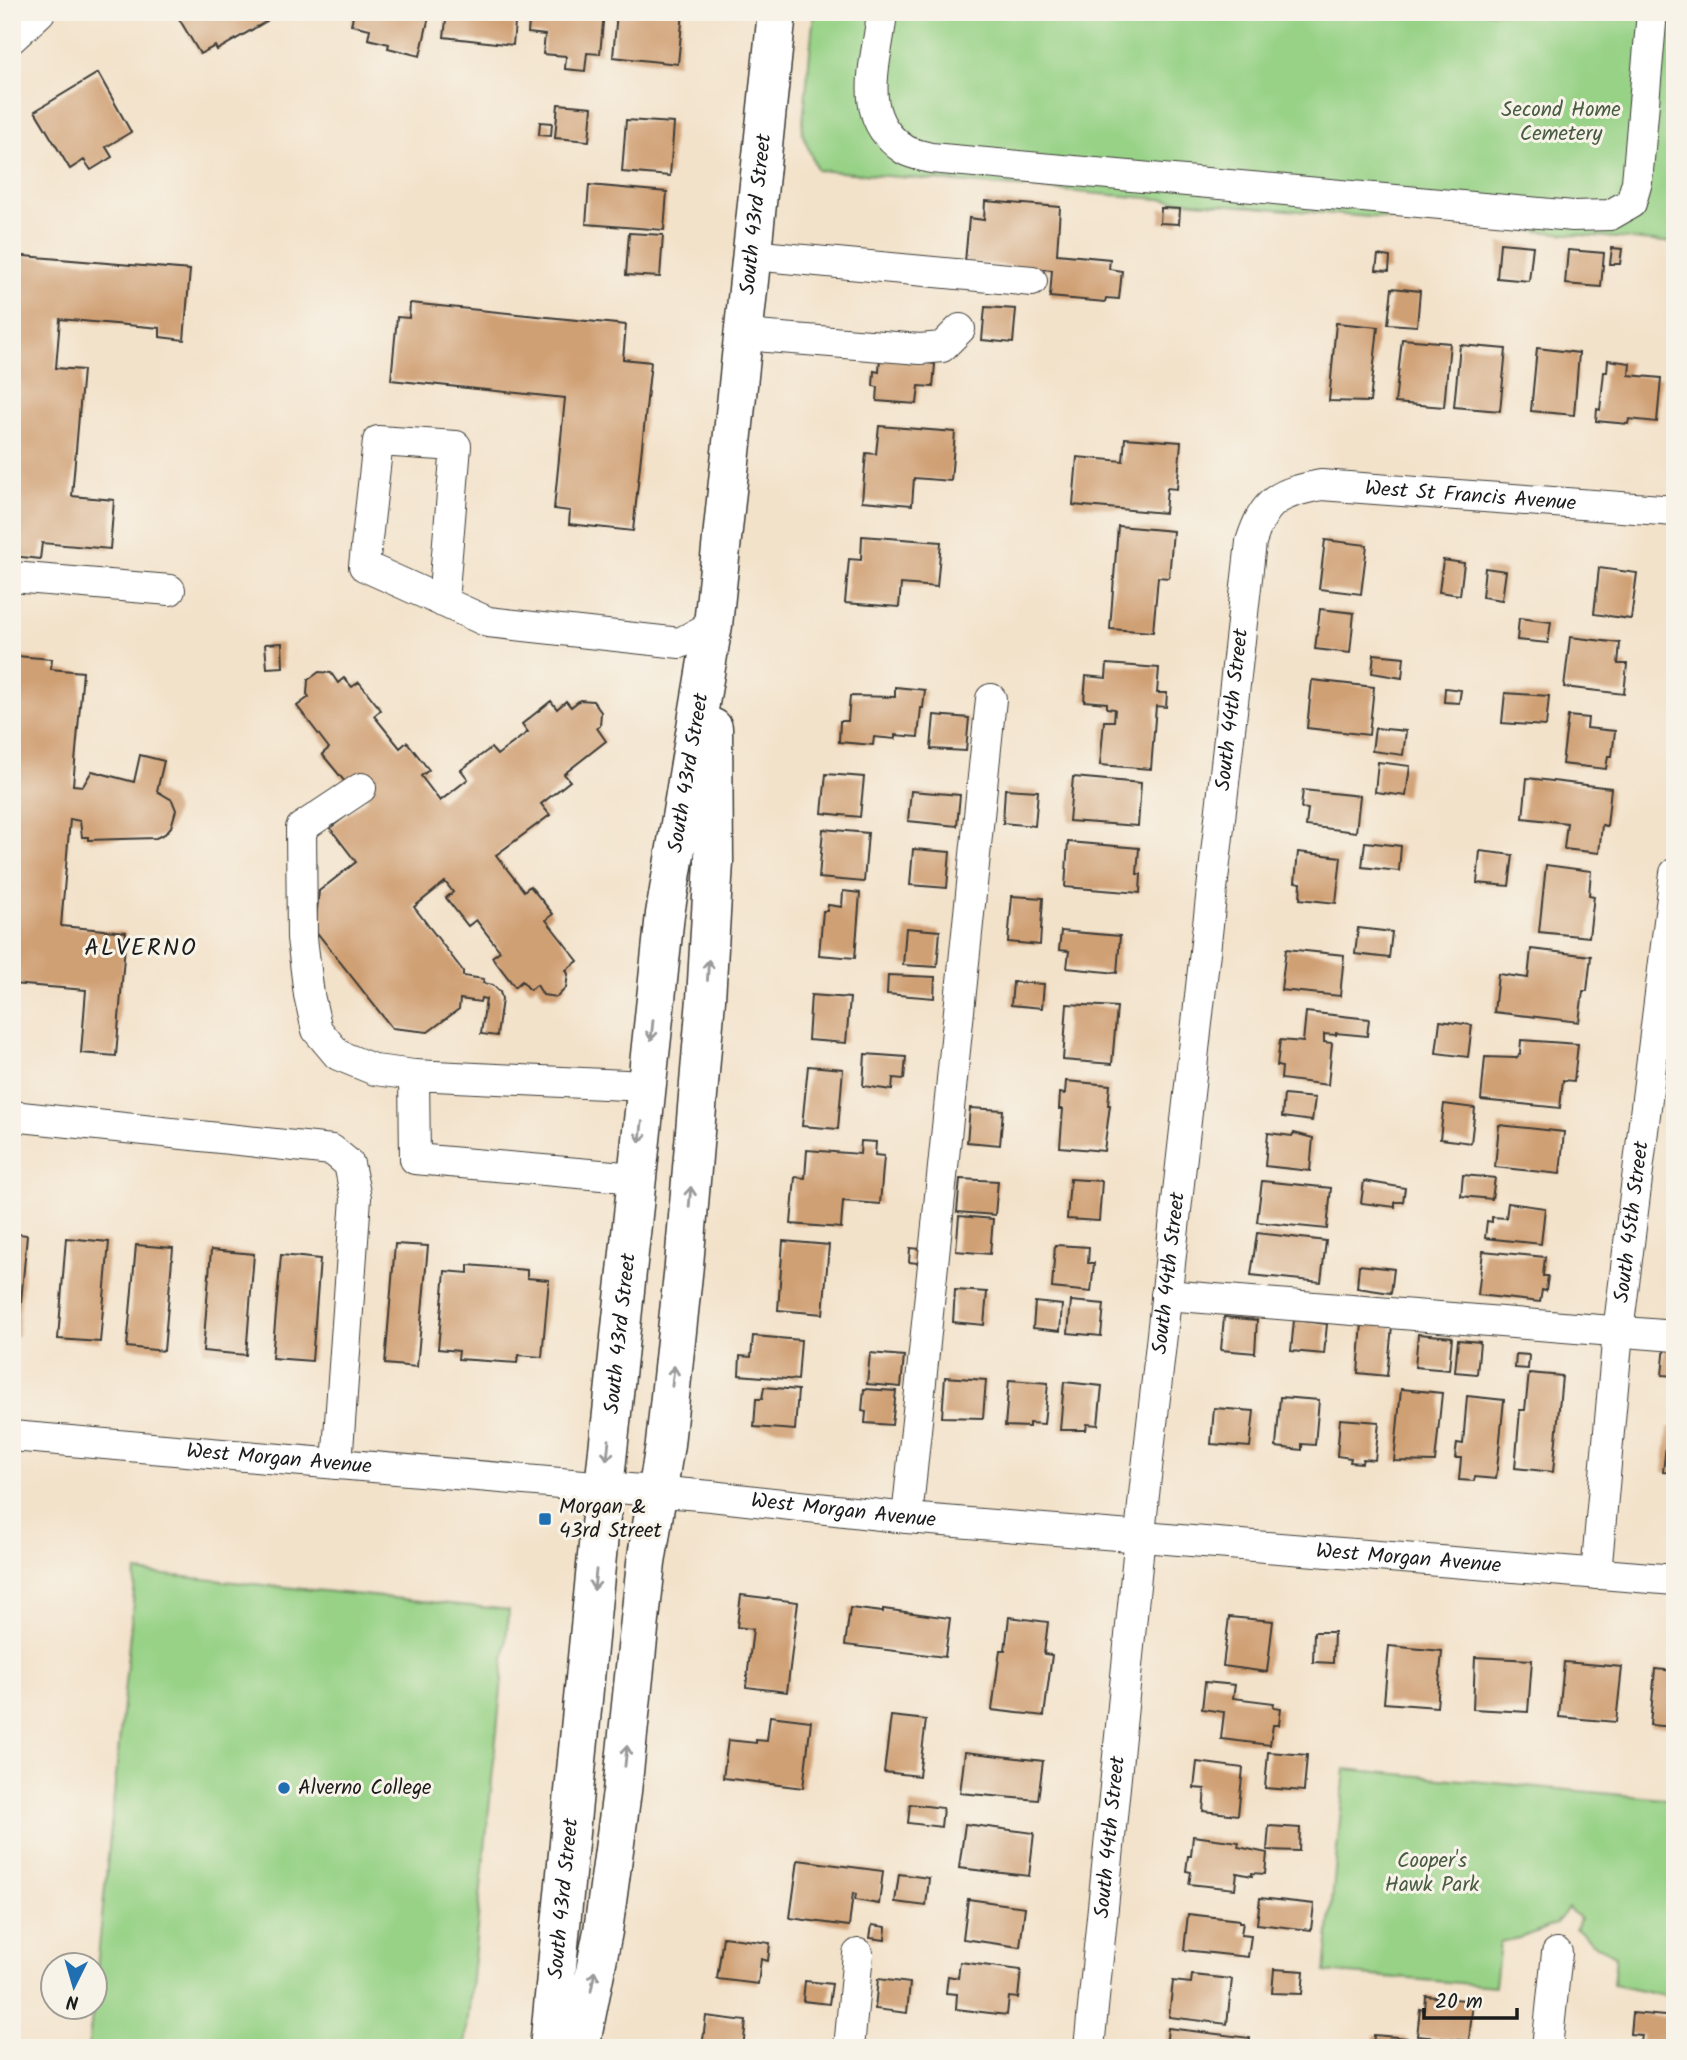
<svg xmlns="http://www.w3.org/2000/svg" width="1687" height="2060" font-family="Kalam,sans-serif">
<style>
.green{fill:#97d286;stroke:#5a7751;stroke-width:2}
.building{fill:#d0a075}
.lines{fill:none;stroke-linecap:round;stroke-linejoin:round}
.minor-casing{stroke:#3c3a36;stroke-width:32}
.major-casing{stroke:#3c3a36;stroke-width:41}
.minor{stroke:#fff;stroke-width:30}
.major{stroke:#fff;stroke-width:38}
.oneway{stroke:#999}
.poi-dot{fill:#1f6fb2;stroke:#f7f3e8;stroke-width:2.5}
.labels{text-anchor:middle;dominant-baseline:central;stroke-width:6;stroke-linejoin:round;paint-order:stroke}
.park-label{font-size:21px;fill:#475c41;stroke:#f7f3e8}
.street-label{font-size:21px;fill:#1c1c1c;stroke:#f7f3e8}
.poi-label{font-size:21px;fill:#1c1c1c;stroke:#f7f3e8;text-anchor:start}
.quarter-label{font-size:24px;letter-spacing:2px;fill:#1c1c1c;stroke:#f7f3e8}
</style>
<rect width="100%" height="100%" fill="#f7f3e8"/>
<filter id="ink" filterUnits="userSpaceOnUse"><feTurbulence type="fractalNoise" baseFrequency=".0143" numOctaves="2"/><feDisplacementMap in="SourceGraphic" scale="14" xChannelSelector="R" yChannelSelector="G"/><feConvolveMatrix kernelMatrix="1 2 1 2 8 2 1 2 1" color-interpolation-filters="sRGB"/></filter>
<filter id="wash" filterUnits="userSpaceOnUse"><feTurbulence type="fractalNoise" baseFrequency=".00686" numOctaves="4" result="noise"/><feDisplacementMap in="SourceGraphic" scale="28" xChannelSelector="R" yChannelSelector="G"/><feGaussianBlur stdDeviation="1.57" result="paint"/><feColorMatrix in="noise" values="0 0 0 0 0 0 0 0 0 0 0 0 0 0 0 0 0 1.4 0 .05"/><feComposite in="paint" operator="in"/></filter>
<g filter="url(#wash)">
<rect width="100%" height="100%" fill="#f3e2ca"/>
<path class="green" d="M814 12H1675V243L817 170 802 132Z
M136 1572 509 1610 465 2048H88L93 2008H94L95 1988Z
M1345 1769 1675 1800V1998L1613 1985 1616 1955 1597 1946 1576 1929 1580 1919 1568 1908 1556 1924 1520 1938 1500 1942 1495 1986 1325 1972Z"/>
<g id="blocks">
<path class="building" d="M175 12H261L267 21 217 50 215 46 200 54Z
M354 12H430L420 56 388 48 389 44 368 39 370 29 351 25Z
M447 12H516L513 45 444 37Z
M530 12H604L600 54 587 53 585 71 565 69 566 56 543 54 545 35 528 33Z
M617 12H683L678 64 613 57Z
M98 73 131 132 106 147 112 157 91 170 84 160 70 169 35 111Z
M558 104 592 107 589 141 555 138Z
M626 120 674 123 670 176 622 172Z
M540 122 552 123 551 136 539 135Z
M589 185 667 192 664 230 586 224Z
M985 201 1060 207 1057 254 1110 259 1109 269 1122 271 1119 299 1106 298 1105 302 1050 297 1052 270 965 262 969 218 984 220Z
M1161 208 1180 209 1179 224 1160 223Z
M629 233 663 235 660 277 626 275Z
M1500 243 1533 246 1529 281 1497 278Z
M1612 248 1622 249 1620 264H1610Z
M1568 250 1604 253 1601 287 1565 284Z
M12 255 190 270 184 340 160 337V328L60 319 56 368 83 370 72 496 114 500 110 549 42 543 40 559 12 556Z
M1378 255 1390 257 1389 271 1376 270Z
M1392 288 1420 291 1417 326 1388 324Z
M410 303 626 325 623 359 651 362 633 531 569 524 570 511 554 509 565 398 391 380 397 317 409 318Z
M985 307 1016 309 1013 343 982 340Z
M1336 323 1378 327 1370 402 1329 401Z
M1402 339 1450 343 1444 407 1395 403Z
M1460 345 1506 349 1500 411 1454 407Z
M1537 348 1579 353 1574 415 1531 411Z
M880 357 935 364 933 387 919 386 917 404 877 401 878 387 873 386 874 371 879 372Z
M1608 360 1630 363 1629 375 1661 378 1657 422 1629 419 1628 424 1596 421 1597 409 1600 410 1604 372H1607Z
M879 426 955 432 951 481 914 478 912 505 862 501 866 453 876 454Z
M1125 438 1181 442 1177 489 1167 488 1165 513 1073 505 1077 457 1123 461Z
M1118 526 1173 531 1169 578 1158 577 1153 632 1110 629Z
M862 536 941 542 937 587 901 584 899 607 845 603 849 559 861 560Z
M1325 540 1367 545 1361 594 1319 589Z
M1443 560 1464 563 1460 595 1439 592Z
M1485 568 1506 571 1502 600 1482 597Z
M1599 568 1637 573 1631 619 1594 614Z
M1320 609 1354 613 1350 653 1315 649Z
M1519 618 1551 622 1548 643 1517 640Z
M1570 637 1620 643 1618 664H1627L1624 694 1564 687Z
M282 643 283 667 267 668 265 644Z
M1374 654 1404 657 1402 678 1372 673Z
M16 656 52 659 51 669 83 672 73 785 83 786 92 771 134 782 140 755 164 761 157 791 172 800 176 810 171 827 165 834 156 838 88 840V837H82L80 821 70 819 61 926 126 932 116 1056 81 1053 86 990 12 984V703Z
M1107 664 1159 668 1157 693H1167L1166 707 1156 706 1151 769 1100 765 1104 721H1114L1115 709 1107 708V703L1084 701 1086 676 1106 678Z
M319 672 331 673 338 683 344 678 352 687 359 682 381 710 374 716 400 748 407 742 429 770 421 776 440 801 468 779 461 770 491 748 497 755 528 732 522 724 551 701 557 709 566 701 571 707 580 700 593 701 601 712 600 726 597 728 606 741 564 774 570 781 541 804 550 815 496 855 524 891 530 886 553 914 546 920 578 961 566 970 568 974 566 988 557 997 543 995 537 985 530 990 522 981 515 987 492 957 500 951 476 920 468 926 446 898 453 892 445 882 414 907 463 971V976L484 979 483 983 493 985 500 992 502 999 497 1036 481 1034 486 999 481 998 480 1002 460 999 459 1009 428 1032 392 1028 315 930 319 891 356 862 330 828 369 798 345 782 322 754 329 748 297 706 309 697 307 694 308 680Z
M1312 680 1374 687 1369 735 1307 728Z
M895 687 925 690 923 708H921L918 737 895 735V739L874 737 873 745 839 742 840 721H848L850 696 895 697Z
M1445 688 1461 690 1459 703 1444 702Z
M1505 693 1549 696 1546 726 1502 723Z
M934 715 969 718 966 751 931 749Z
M1568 716 1588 718 1587 728 1615 731 1612 756H1608L1606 769 1562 764Z
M1375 728 1406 731 1403 755 1372 751Z
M1378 762 1410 766 1406 796 1375 792Z
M826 774 864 777 860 817 822 813Z
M1073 777 1141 783 1138 826 1069 821Z
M1527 778 1611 788 1607 826 1602 825 1599 853 1564 849 1567 823 1523 818Z
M1005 789 1038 791 1035 826 1003 823Z
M1303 790 1360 796 1356 832 1306 826 1308 809 1301 808Z
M911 791 960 795 957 826 908 821Z
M823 829 868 833 864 882 819 878Z
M1068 842 1139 848 1137 874H1141L1140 893 1065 887Z
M1365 842 1401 846 1399 871 1362 867Z
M913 849 950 852 947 888 910 885Z
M1480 851 1513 855 1509 886 1477 883Z
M1298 852 1341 857 1336 903 1300 899 1301 883 1295 882Z
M1546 865 1591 871 1589 895 1594 896 1589 937 1539 932Z
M843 891 860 893 855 958 819 955 823 911H827L828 905 842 907Z
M1012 896 1043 898 1040 945 1008 942Z
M906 928 940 931 937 967 903 965Z
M1358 928 1392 932 1389 958 1355 954Z
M1061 931 1120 936 1117 973 1067 968 1069 951 1059 950Z
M1286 949 1344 955 1340 996 1281 990Z
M1531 949 1591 956 1587 991H1583L1579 1022 1494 1012 1498 974 1528 978Z
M888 975 935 977 934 998 887 994Z
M1013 982 1044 984 1042 1008 1011 1005Z
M811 995 850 998 846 1043 808 1040Z
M1067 1004 1117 1007 1112 1064 1063 1060Z
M1306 1012 1369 1019 1367 1036 1336 1033V1035L1324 1034V1042L1332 1043 1328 1085 1281 1079 1282 1067 1277 1066 1280 1040 1303 1042Z
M1440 1021 1472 1025 1468 1057 1436 1053Z
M1521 1040 1578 1044 1574 1081 1563 1080 1560 1108 1481 1100 1485 1057 1516 1058 1520 1054Z
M865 1054 906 1057 904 1079 893 1078 892 1090 863 1086Z
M808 1066 843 1069 838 1129 802 1126Z
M1066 1081 1110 1085 1108 1105H1110L1104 1151 1060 1147 1063 1109H1059L1060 1093 1065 1094Z
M1284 1095 1315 1098 1312 1121 1282 1117Z
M1444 1104 1475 1108 1471 1143 1440 1139Z
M970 1108 1003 1110 1000 1145 967 1142Z
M1499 1125 1564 1132 1560 1174 1495 1167Z
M1268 1133 1292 1136 1294 1133 1313 1138 1310 1171 1265 1166Z
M861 1141 876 1142 875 1155 884 1156 880 1204 843 1201 841 1228 791 1224 795 1177 805 1178 807 1150 860 1154Z
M1463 1175 1495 1178 1492 1199 1461 1196Z
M960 1179 998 1181 995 1215 957 1212Z
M1070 1179 1102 1181 1099 1221 1067 1219Z
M1262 1181 1331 1188 1327 1229 1257 1222Z
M1364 1181 1405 1188 1403 1202H1395V1207L1361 1203Z
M1508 1203 1545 1208 1541 1244 1485 1238 1487 1221 1492 1222V1217L1506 1218Z
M959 1216 993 1219 990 1254 956 1251Z
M12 1233 27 1235 18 1336H12Z
M1257 1233 1326 1241 1321 1282 1251 1275Z
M66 1238 109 1242 100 1342 58 1339Z
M783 1241 829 1245 823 1314 778 1310Z
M395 1244 428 1246 417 1367 385 1364Z
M136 1245 173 1248 164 1351 127 1347Z
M1055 1245 1089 1247 1088 1263H1094L1091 1292 1052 1288Z
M910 1248 920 1249 918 1263 909 1262Z
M211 1250 254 1254 246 1355 203 1351Z
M1483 1251 1545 1257 1543 1276H1548L1546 1291 1542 1290 1540 1302 1478 1295Z
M281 1255 320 1259 312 1361 272 1358Z
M468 1265 527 1270V1278L549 1280 542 1357 518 1355 517 1363 458 1359 459 1351 438 1349 445 1271 468 1273Z
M1359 1265 1394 1269 1391 1293 1357 1288Z
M955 1290 987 1292 984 1325 953 1322Z
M1071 1301 1104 1304 1101 1336 1068 1333Z
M1035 1302 1062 1305 1060 1331 1033 1328Z
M1224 1317 1257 1320 1255 1353 1221 1350Z
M1294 1320 1327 1324 1324 1354 1291 1351Z
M1362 1323 1392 1326 1387 1376 1358 1373Z
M1418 1334 1452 1337 1449 1370 1415 1367Z
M753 1336 801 1340 798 1380 739 1375 740 1356 751 1357Z
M1458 1340 1480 1342 1477 1374 1455 1372Z
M1665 1345 1675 1346V1376L1662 1375Z
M870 1353 904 1356 901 1387 867 1384Z
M1516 1354 1529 1355 1528 1369 1515 1368Z
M1529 1373 1562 1376 1553 1472 1515 1468 1520 1410H1525Z
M945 1377 986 1380 983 1418 942 1417Z
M1009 1380 1048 1383 1044 1424 1029 1423V1427L1005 1426Z
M1064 1382 1102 1386 1098 1425 1087 1424 1086 1430H1060Z
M764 1387 798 1390 795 1430 754 1427 756 1399H762Z
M864 1389 896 1391 892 1425 865 1423 866 1412 862 1411Z
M1401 1389 1442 1393 1435 1462 1394 1461Z
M1467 1396 1504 1400 1496 1479 1475 1477 1474 1481 1459 1480 1461 1458H1455L1457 1443 1463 1444Z
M1280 1397 1319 1400 1315 1445 1302 1444V1450L1276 1447Z
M1214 1408 1254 1411 1250 1447 1211 1444Z
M1340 1419 1379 1422 1375 1460 1363 1459 1362 1463 1350 1462 1351 1458 1337 1456Z
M1668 1427 1675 1428V1473L1663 1472Z
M741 1595 798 1602 787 1692 746 1687 753 1629 737 1627Z
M850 1608 883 1612V1609L950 1618 945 1657 845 1645Z
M1009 1617 1048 1622 1044 1654 1052 1655 1044 1716 992 1710 1000 1650H1005Z
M1229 1617 1273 1621 1267 1672 1223 1666Z
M1314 1632H1334L1333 1663 1313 1662Z
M1389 1646 1442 1651 1437 1707 1384 1703Z
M1475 1657 1532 1660 1528 1712 1473 1709Z
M1564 1662 1622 1667 1616 1722 1559 1717Z
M1655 1669 1675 1671V1727L1650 1725Z
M1205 1682 1235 1685 1233 1698 1274 1703 1273 1707 1281 1708 1279 1725H1273L1270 1745 1221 1739 1224 1712 1202 1709Z
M770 1716 811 1721 803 1788 723 1778 728 1740 756 1743V1740L767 1741Z
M891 1716 926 1720 919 1776 884 1772Z
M965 1752 1043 1761 1038 1800 960 1793Z
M1268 1752 1307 1755 1304 1791 1265 1788Z
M1197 1762 1243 1768 1238 1815 1203 1811 1205 1789 1194 1788Z
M910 1804 943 1808 941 1827 908 1823Z
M965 1824 1034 1833 1029 1876 959 1868Z
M1269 1826 1300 1828 1299 1851 1267 1850Z
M1193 1836 1239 1842 1238 1847 1267 1853 1265 1874 1252 1873V1876L1237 1873 1235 1889 1189 1884 1191 1872 1186 1871 1188 1856H1191Z
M798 1860 883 1871 879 1904 855 1900 856 1894 853 1893 849 1926 790 1918Z
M899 1874 929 1878 926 1906 895 1902Z
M1260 1898 1314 1904 1311 1930 1257 1924Z
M968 1899 1025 1907 1020 1947 963 1939Z
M1188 1914 1239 1920V1922H1243L1241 1935 1251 1936 1248 1957 1184 1950Z
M872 1925 886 1927 885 1940 870 1938Z
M723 1937 770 1943 768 1961 761 1959 758 1984 717 1979Z
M960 1962 1021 1970 1018 1998 1009 1997 1007 2015 956 2009 957 1994 946 1993 948 1976 958 1978Z
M1274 1969 1304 1971 1302 1994 1272 1993Z
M1192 1975 1232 1979 1227 2024 1169 2017 1173 1981 1191 1983Z
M878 1979 910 1983 907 2013 875 2009Z
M805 1981 832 1984 829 2004 803 2001Z
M1426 1996 1473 2001 1469 2041 1417 2036 1420 2009 1425 2010Z
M1632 2013 1675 2017V2038H1669L1668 2048H1640L1642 2035 1630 2034Z
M706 2016 746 2021 743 2048H702Z
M1168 2028 1250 2038 1249 2048H1166Z
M1374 2035 1407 2038 1406 2048H1373Z"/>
</g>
</g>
<g filter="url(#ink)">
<use href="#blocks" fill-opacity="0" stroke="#3c3a36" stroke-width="2"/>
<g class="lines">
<defs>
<g id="minor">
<path d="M882 12C878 61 853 116 905 150 912 154 923 156 931 158L1573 216 1610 215 1631 203 1637 182 1652 12"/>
<path d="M12 38 40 12"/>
<path d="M751 255 1032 281"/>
<path d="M743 335 920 349 942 347 960 329"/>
<path d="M12 577 170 590"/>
<path d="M443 602 456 446 378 441 364 566 488 622 680 643 713 625"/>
<path d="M361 788 301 828 302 938 309 995 317 1030 338 1055 375 1070 414 1075"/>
<path d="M12 1116 332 1150 349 1164 356 1198 337 1464"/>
<path d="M636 1178 415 1159 414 1075 646 1086"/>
<path d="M1166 1295 1675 1336"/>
<path id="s1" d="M12 1436 711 1496 907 1518 1675 1580"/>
<path d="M907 1518 991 699"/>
<path id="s2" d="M1596 1574 1618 1332 1675 873"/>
<path d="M849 2048 858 1954"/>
<path id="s3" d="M1089 2048 1144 1495 1251 542C1264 500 1279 493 1321 485L1675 511"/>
<path d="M1547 2048 1557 1953"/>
</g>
<g id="major">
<path id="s4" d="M549 2048 599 1535 665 914 713 625 777 12"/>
<path d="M580 2048 603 1931 622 1791 646 1563 665 1444 684 1265 706 999 714 862 713 728"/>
</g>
</defs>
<use href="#minor" class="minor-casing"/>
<use href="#major" class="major-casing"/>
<use href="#minor" class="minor"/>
<use href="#major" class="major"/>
</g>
<defs><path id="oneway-shaft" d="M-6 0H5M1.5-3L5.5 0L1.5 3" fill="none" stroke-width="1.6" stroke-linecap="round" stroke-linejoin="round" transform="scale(1.75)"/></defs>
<g class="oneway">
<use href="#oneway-shaft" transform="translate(708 970) rotate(-87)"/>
<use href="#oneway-shaft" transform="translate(652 1030) rotate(96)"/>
<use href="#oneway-shaft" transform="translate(641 1132) rotate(96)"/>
<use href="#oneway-shaft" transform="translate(690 1197) rotate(-85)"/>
<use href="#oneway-shaft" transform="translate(673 1376) rotate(-84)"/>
<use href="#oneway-shaft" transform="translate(608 1450) rotate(96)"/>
<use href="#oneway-shaft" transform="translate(595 1580) rotate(96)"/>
<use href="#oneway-shaft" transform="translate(626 1756) rotate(-84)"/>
<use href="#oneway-shaft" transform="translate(593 1981) rotate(-79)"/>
</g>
</g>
<g class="poi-dot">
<rect x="538" y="1512" width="14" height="14" rx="3.5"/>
<circle cx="284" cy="1788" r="7"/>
</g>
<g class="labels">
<g class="park-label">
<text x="1561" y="110">Second Home<tspan x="1561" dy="24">Cemetery</tspan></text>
<text x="1432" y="1861">Cooper's<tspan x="1432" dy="24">Hawk Park</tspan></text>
</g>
<g class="street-label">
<text stroke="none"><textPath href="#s4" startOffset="1846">South 43rd Street</textPath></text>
<text stroke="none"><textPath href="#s3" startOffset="1762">West St Francis Avenue</textPath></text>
<text stroke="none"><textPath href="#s3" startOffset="1346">South 44th Street</textPath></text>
<text stroke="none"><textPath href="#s4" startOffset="1283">South 43rd Street</textPath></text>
<text stroke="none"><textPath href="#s2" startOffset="354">South 45th Street</textPath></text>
<text stroke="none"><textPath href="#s3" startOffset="779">South 44th Street</textPath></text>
<text stroke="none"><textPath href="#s4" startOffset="718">South 43rd Street</textPath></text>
<text stroke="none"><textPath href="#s1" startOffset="268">West Morgan Avenue</textPath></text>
<text stroke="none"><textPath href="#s1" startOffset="835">West Morgan Avenue</textPath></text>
<text stroke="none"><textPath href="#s1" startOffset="1402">West Morgan Avenue</textPath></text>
<text stroke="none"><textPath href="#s3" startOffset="212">South 44th Street</textPath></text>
<text stroke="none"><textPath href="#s4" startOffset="150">South 43rd Street</textPath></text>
</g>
<g class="poi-label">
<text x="559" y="1507">Morgan &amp;<tspan x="559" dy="24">43rd Street</tspan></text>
<text x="298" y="1788">Alverno College</text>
</g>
<g class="quarter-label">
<text x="141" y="948">ALVERNO</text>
</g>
</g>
<rect width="1687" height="2060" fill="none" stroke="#f7f3e8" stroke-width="42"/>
<g transform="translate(74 1986) rotate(185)"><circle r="33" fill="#f7f3e8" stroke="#9f9d96" stroke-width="2"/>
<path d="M0-5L12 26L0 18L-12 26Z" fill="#1f6fb2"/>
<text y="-10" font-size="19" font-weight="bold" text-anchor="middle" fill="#1c1c1c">N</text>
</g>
<path d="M1424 2008v10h93v-10" fill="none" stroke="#1c1c1c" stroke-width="3.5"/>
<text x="1435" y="2008" font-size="21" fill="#1c1c1c" stroke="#f7f3e8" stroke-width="5" paint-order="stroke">20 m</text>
</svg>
